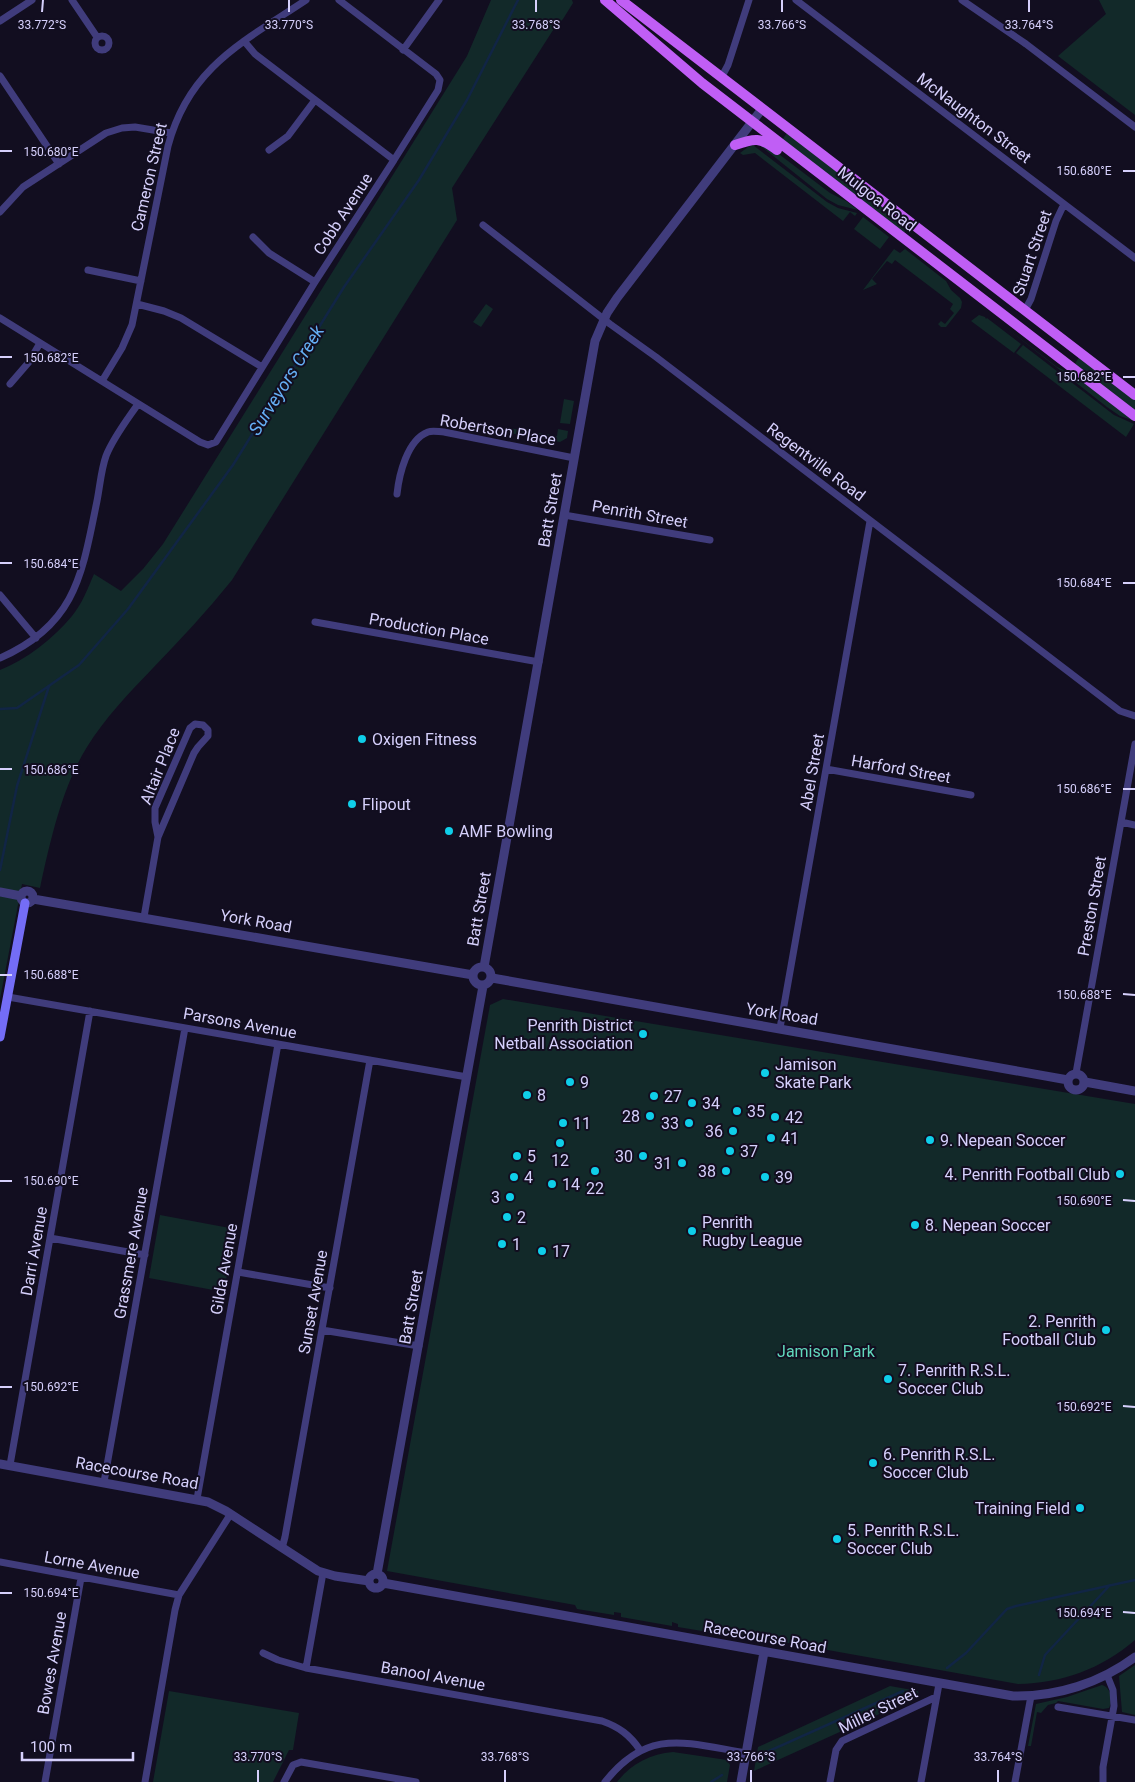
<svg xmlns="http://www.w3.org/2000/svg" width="1135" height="1782" font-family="Roboto,sans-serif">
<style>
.green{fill:#122929}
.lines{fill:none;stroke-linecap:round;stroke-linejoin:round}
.stream{stroke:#112545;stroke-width:2.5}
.minor{stroke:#403c7c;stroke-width:7}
.tertiary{stroke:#403c7c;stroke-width:9}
.secondary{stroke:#746df6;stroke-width:9}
.primary{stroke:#c05ef5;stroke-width:10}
.ticks{fill:none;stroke:#d6d0fc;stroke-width:2}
.poi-dot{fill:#0fcee9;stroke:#120e20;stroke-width:2}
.labels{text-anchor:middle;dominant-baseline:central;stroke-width:4;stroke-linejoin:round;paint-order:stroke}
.street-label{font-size:16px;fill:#d6d0fc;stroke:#120e20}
.poi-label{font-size:16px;fill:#d6d0fc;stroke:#120e20;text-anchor:start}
.park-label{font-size:16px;fill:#61d7bc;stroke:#120e20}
.water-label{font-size:18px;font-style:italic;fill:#65aff5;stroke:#120e20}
.ticks-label{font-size:12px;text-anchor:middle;fill:#d6d0fc;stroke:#120e20;stroke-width:4;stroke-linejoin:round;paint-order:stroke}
</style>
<rect width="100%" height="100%" fill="#120e20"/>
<path class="green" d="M491 0H572L573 3 563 19 555 27 452 188 457 220 232 580C207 611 180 640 153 668 129 693 105 718 87 747 62 787 50 842 40 888L22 884 0 999V670C27 659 53 639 72 616 82 604 88 588 94 574L121 591 143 569 163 544 467 56Z
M1099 0H1135V115L1058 56 1106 14Z
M787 133 909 226 904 233 782 140Z
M757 143 767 145 830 193 846 201 858 210 838 205 827 199Z
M753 145 827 202 838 208 857 213 855 216 850 212 843 221 755 153 743 155 740 153 748 147Z
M863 217 889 237 880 249 854 229Z
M894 249 900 253 905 249 946 281 951 290 960 298 962 302 961 308 946 327H941L938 324 941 321 945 324 954 313 950 309 953 304 895 260 892 264 887 261 872 279 877 284 863 290Z
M486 304 493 309 481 327 473 322Z
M979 315 985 317 986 319 987 318 1021 344 1014 353 971 321Z
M1000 323 1057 367 1075 375 1135 421 1120 416 1107 407Z
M1023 345 1114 415 1134 424 1126 437 1016 353Z
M1079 357 1135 400V410L1075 364Z
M564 399 574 401 570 424 560 423Z
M509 428 557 436 558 429 568 431 567 438 560 442 509 433Z
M503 999 1135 1104V1640C1101 1669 1063 1683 1018 1684L732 1633V1636L678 1627V1624L672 1622V1626L621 1617V1613L614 1612V1615L577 1609 575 1605 387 1571 490 1005Z
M160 1215 235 1229 224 1292 149 1278Z
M1135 1665V1715L1122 1712 1119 1676Z
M1102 1685C1111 1687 1113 1700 1109 1708L1103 1709 1058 1701 1056 1703 1048 1705 1041 1713 1037 1712 1031 1746H1028L1036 1704 1067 1697Z
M890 1686 918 1691 919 1696 754 1771 758 1747Z
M169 1691 299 1713 293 1750H289L273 1782H153Z
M673 1752 727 1760 730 1765 727 1782H617C631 1764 650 1754 673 1752Z"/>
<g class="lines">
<path class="stream" d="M0 709 17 708 79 665 128 609 233 465 344 287 419 180 467 100 518 0
M0 870 17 786 49 686
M947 1668 966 1653 1007 1609 1016 1606 1135 1580
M1039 1675 1045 1655 1110 1585
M760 1755 903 1691
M711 1782 722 1775"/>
<path class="minor" d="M72 0 97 37
M339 0 436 74 440 80 438 90 394 160
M796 0 1135 258
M962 0 1026 44 1135 127
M0 21 32 0
M95 43a7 7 0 1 1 14 0a7 7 0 1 1-14 0Z
M403 50 439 0
M0 76 59 164
M721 78 728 65 749 0
M269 150 288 136 315 100
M0 212 23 187 106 133 122 128 135 127 171 133
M483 225 610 324 656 357 1120 711 1135 716
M253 237 269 253 315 282
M88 270 141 281
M137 304 164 311 181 318 262 367
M1025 310 1031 299 1056 221 1064 204
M0 318 200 442 208 445 216 442 315 282 394 160 255 54 244 41
M102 381 122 348 132 325 168 146C189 67 243 42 306 0
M10 384 29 362 40 343
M397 494C399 475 407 440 428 432 433 430 439 432 444 432L574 458
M564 515 710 540
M0 595 36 638
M315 622 539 662
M0 658C76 625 82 574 97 501 100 486 101 470 106 456 113 438 127 420 138 404
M826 769 971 795
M1121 822 1135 825
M144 917 158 837 194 753 198 747 208 736V730L203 725 195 724 190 728 155 808V822L158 837
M8 997 467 1077
M780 1028 870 521
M1076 1073 1135 744
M50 1238 145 1255
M238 1272 330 1288
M322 1330 419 1346
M10 1465 90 1011
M104 1482 185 1028
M197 1499 278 1044
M282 1548 285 1537 370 1060
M0 1562 179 1595
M263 1653 278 1660 306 1668 602 1721C619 1727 630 1735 640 1750
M306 1668 323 1573
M1058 1707 1135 1720
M45 1782 81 1578
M145 1782 175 1610 179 1595 230 1515
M284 1782 293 1765 301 1762 416 1782
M605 1782C648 1727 686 1743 746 1753
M830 1782 836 1750 842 1741 936 1697
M921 1782 939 1684
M1015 1782 1031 1696
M1103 1782V1767L1114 1706 1113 1690 1107 1675"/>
<path class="tertiary" d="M21 897a6 6 0 1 1 12 0a6 6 0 1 1-12 0Z
M0 892 21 896
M33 899 473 975
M473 976a9 9 0 1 1 18 0a9 9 0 1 1-18 0Z
M484 967 595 341 607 313 617 298 762 109
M492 978 1068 1080
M1068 1082a8 8 0 1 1 16 0a8 8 0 1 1-16 0Z
M1085 1082 1135 1091
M0 1464 208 1502 226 1511 318 1571 335 1576 369 1581
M369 1581a7 7 0 1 1 14 0a7 7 0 1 1-14 0Z
M377 1574 483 986
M383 1583 1013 1696C1057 1697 1100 1683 1135 1657
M741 1782 764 1652"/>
<path class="secondary" d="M0 1037 25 903"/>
<path class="primary" d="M605 0 702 83 1135 416
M621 0 1135 395
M735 145C755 138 760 137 777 150"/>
</g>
<path class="ticks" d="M42 12 43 0M289 12V0M536 12V0M782 12V0M1029 12V0M0 151H12M1123 171H1135M0 357H12M1123 377H1135M0 563H12M1123 583H1135M0 769H12M1123 789H1135M0 975H12M1123 994 1135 995M0 1181H12M1123 1200 1135 1201M0 1387H12M1123 1406 1135 1407M0 1593H12M1123 1612 1135 1613M258 1782V1770M505 1782V1770M751 1782V1770M998 1782V1770"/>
<g class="poi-dot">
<circle cx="362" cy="739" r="5"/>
<circle cx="352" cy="804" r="5"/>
<circle cx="449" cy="831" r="5"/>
<circle cx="643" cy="1034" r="5"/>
<circle cx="765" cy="1073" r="5"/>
<circle cx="570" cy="1082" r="5"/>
<circle cx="527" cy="1095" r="5"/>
<circle cx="654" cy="1096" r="5"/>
<circle cx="692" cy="1103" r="5"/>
<circle cx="737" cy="1111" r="5"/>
<circle cx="650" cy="1116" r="5"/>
<circle cx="775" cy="1117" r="5"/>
<circle cx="563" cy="1123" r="5"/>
<circle cx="689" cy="1123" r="5"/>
<circle cx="733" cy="1131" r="5"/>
<circle cx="771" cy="1138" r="5"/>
<circle cx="930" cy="1140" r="5"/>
<circle cx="560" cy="1143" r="5"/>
<circle cx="730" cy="1151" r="5"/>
<circle cx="517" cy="1156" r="5"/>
<circle cx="643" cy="1156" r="5"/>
<circle cx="682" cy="1163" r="5"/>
<circle cx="595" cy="1171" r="5"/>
<circle cx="726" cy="1171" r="5"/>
<circle cx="1120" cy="1174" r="5"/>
<circle cx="514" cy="1177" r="5"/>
<circle cx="765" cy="1177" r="5"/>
<circle cx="552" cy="1184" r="5"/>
<circle cx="510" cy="1197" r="5"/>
<circle cx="507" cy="1217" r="5"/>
<circle cx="915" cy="1225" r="5"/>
<circle cx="692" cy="1231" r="5"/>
<circle cx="502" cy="1244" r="5"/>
<circle cx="542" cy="1251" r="5"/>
<circle cx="1106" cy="1330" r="5"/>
<circle cx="888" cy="1379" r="5"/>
<circle cx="873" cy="1463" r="5"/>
<circle cx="1080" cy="1508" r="5"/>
<circle cx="837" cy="1539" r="5"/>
</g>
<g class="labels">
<g class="street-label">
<text transform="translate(974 118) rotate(37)">McNaughton Street</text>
<text transform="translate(149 177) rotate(-77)">Cameron Street</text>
<text transform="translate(877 199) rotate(38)">Mulgoa Road</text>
<text transform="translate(343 214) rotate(-57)">Cobb Avenue</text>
<text transform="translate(1032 253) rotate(-71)">Stuart Street</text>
<text transform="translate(498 430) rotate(10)">Robertson Place</text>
<text transform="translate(816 462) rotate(37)">Regentville Road</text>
<text transform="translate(550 510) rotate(-80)">Batt Street</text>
<text transform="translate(640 514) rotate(10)">Penrith Street</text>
<text transform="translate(429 629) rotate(10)">Production Place</text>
<text transform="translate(160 766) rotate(-68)">Altair Place</text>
<text transform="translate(901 769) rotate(10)">Harford Street</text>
<text transform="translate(812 772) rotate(-80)">Abel Street</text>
<text transform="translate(1092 906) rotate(-80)">Preston Street</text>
<text transform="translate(479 909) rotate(-80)">Batt Street</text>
<text transform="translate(256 921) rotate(10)">York Road</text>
<text transform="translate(782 1014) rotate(9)">York Road</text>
<text transform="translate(240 1023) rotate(10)">Parsons Avenue</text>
<text transform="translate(34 1251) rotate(-80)">Darri Avenue</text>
<text transform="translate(131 1253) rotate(-80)">Grassmere Avenue</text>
<text transform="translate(224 1269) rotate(-80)">Gilda Avenue</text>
<text transform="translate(313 1302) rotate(-80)">Sunset Avenue</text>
<text transform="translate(411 1307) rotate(-80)">Batt Street</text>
<text transform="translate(137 1473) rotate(10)">Racecourse Road</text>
<text transform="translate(92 1565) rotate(10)">Lorne Avenue</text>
<text transform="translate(765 1637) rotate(10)">Racecourse Road</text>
<text transform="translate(52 1663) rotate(-80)">Bowes Avenue</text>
<text transform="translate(433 1676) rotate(10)">Banool Avenue</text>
<text transform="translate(878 1710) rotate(-26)">Miller Street</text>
</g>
<g class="poi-label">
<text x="372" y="739">Oxigen Fitness</text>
<text x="362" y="804">Flipout</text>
<text x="459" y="831">AMF Bowling</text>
<text x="633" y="1025" text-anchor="end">Penrith District<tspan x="633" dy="18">Netball Association</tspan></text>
<text x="775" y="1064">Jamison<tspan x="775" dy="18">Skate Park</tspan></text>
<text x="580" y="1082">9</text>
<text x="537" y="1095">8</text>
<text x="664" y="1096">27</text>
<text x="702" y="1103">34</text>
<text x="747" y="1111">35</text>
<text x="640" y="1116" text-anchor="end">28</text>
<text x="785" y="1117">42</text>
<text x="573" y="1123">11</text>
<text x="679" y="1123" text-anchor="end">33</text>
<text x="723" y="1131" text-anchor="end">36</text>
<text x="781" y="1138">41</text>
<text x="940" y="1140">9. Nepean Soccer</text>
<text x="740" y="1151">37</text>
<text x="527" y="1156">5</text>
<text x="633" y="1156" text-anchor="end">30</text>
<text x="560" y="1160" text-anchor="middle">12</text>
<text x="672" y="1163" text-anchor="end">31</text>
<text x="716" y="1171" text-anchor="end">38</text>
<text x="1110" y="1174" text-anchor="end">4. Penrith Football Club</text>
<text x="524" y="1177">4</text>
<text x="775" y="1177">39</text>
<text x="562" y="1184">14</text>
<text x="595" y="1188" text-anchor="middle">22</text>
<text x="500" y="1197" text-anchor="end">3</text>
<text x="517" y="1217">2</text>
<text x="702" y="1222">Penrith<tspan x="702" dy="18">Rugby League</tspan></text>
<text x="925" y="1225">8. Nepean Soccer</text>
<text x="512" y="1244">1</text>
<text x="552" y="1251">17</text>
<text x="1096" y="1321" text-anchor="end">2. Penrith<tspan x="1096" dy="18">Football Club</tspan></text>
<text x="898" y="1370">7. Penrith R.S.L.<tspan x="898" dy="18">Soccer Club</tspan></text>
<text x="883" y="1454">6. Penrith R.S.L.<tspan x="883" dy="18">Soccer Club</tspan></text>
<text x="1070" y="1508" text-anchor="end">Training Field</text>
<text x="847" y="1530">5. Penrith R.S.L.<tspan x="847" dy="18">Soccer Club</tspan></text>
</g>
<g class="park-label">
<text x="826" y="1351">Jamison Park</text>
</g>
<g class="water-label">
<text transform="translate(286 380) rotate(-58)">Surveyors Creek</text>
</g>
</g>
<g class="ticks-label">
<text x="42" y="29">33.772°S</text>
<text x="289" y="29">33.770°S</text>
<text x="536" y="29">33.768°S</text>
<text x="782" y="29">33.766°S</text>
<text x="1029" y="29">33.764°S</text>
<text x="51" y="156">150.680°E</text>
<text x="1084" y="175">150.680°E</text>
<text x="51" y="362">150.682°E</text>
<text x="1084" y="381">150.682°E</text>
<text x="51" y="568">150.684°E</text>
<text x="1084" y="587">150.684°E</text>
<text x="51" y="774">150.686°E</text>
<text x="1084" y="793">150.686°E</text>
<text x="51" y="979">150.688°E</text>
<text x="1084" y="999">150.688°E</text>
<text x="51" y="1185">150.690°E</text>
<text x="1084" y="1205">150.690°E</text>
<text x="51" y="1391">150.692°E</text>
<text x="1084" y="1411">150.692°E</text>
<text x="51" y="1597">150.694°E</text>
<text x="1084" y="1617">150.694°E</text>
<text x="258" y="1761">33.770°S</text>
<text x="505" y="1761">33.768°S</text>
<text x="751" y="1761">33.766°S</text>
<text x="998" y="1761">33.764°S</text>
</g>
<path d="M22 1752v8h111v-8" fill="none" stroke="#d6d0fc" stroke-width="2.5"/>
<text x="30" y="1752" font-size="15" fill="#d6d0fc" stroke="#120e20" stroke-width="4" paint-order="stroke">100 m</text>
</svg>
